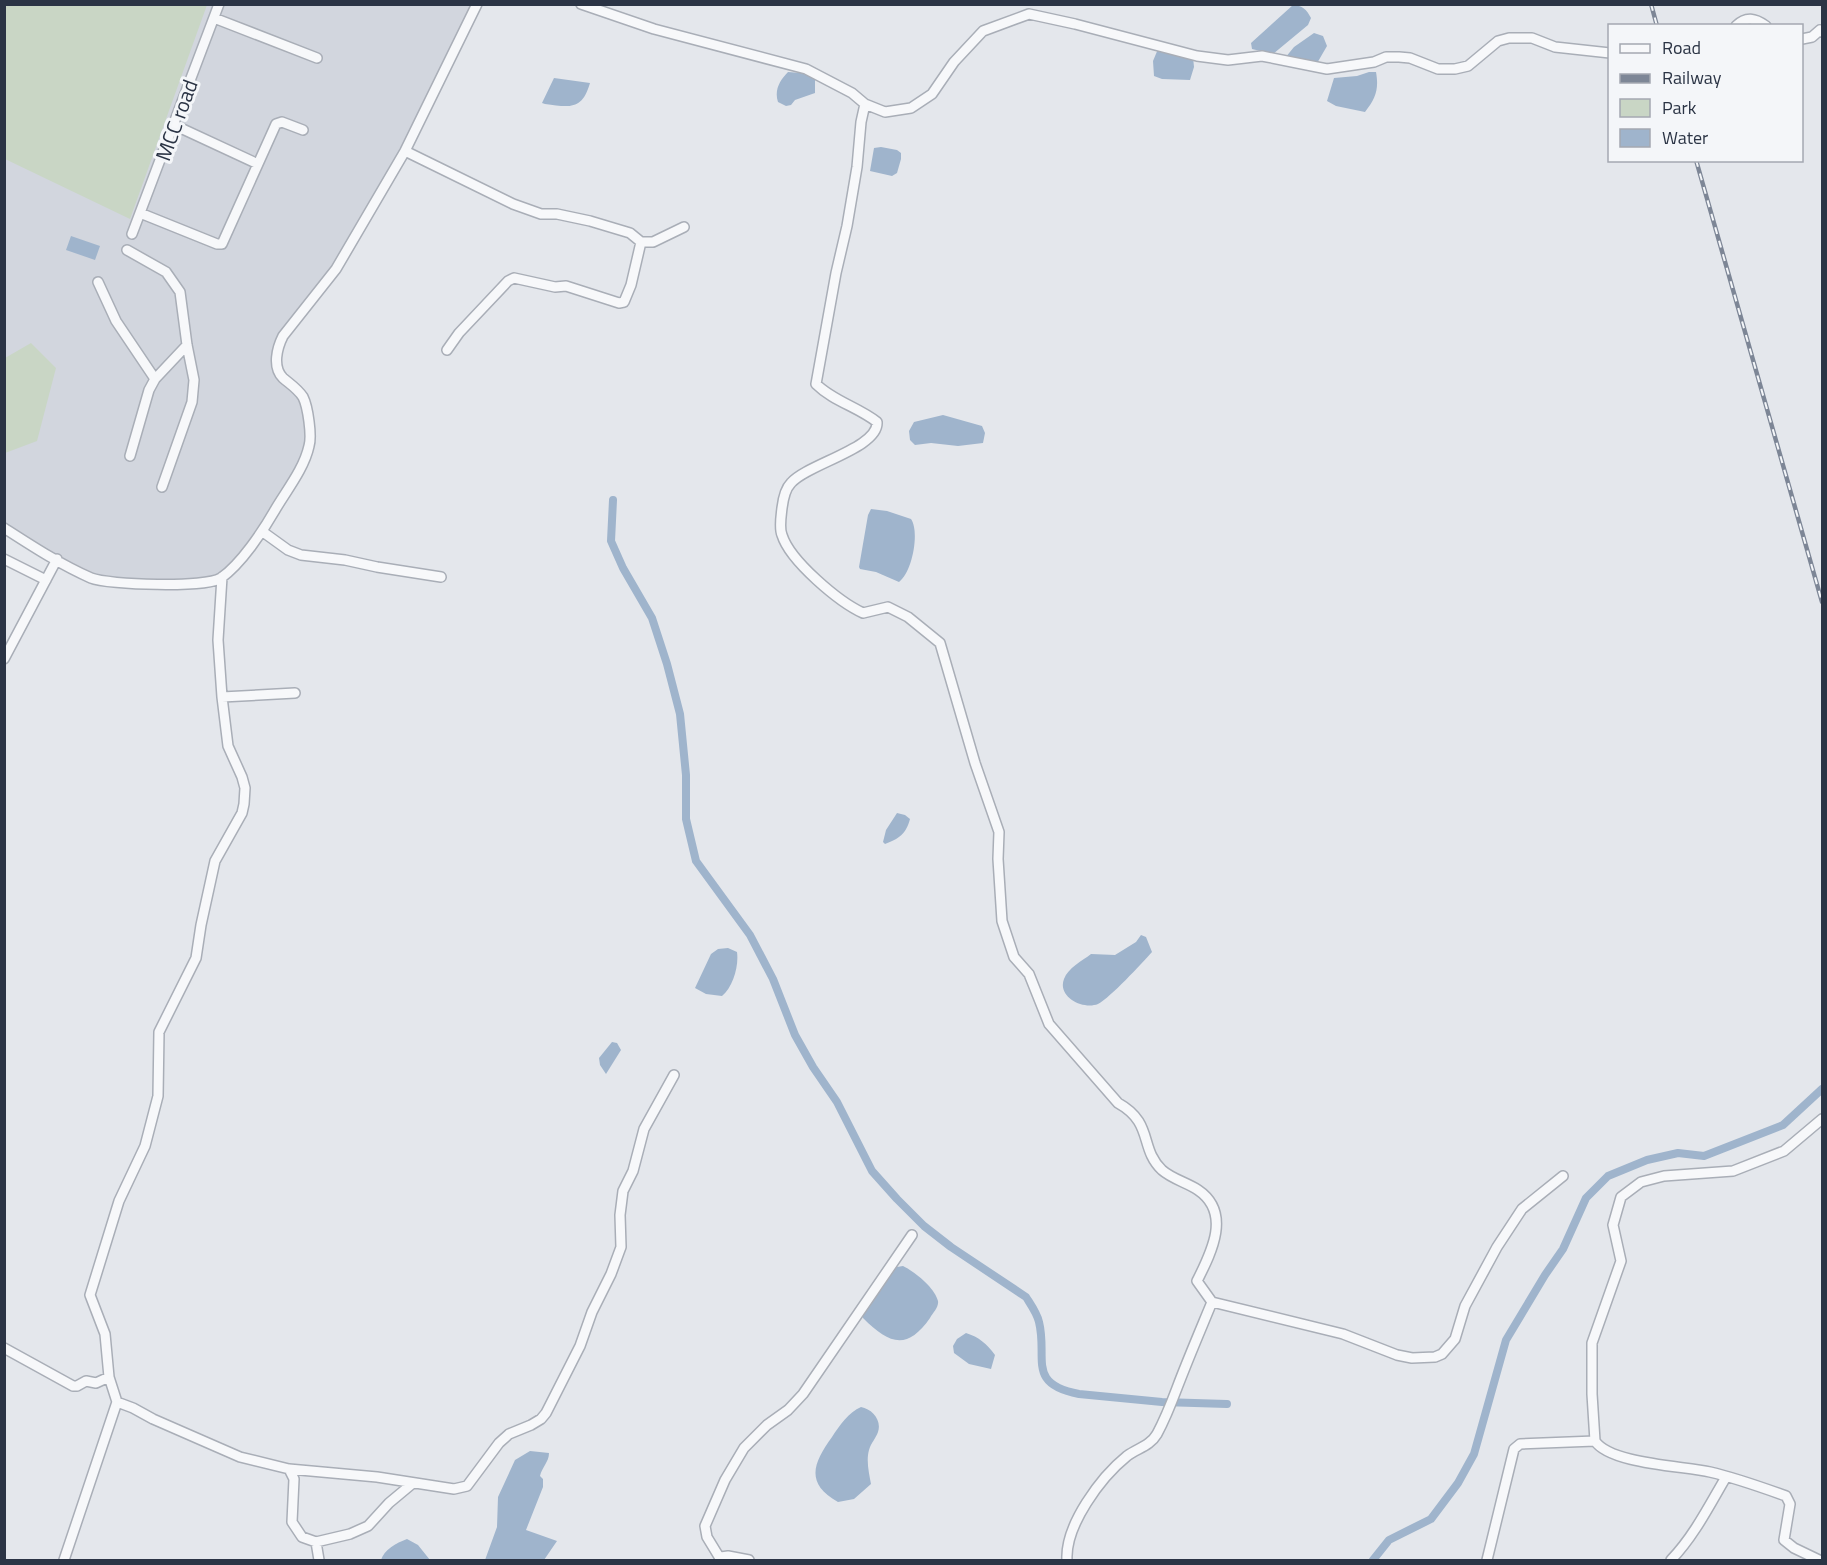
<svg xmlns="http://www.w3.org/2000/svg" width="1827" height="1565" font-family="'Titillium Web',sans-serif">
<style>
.built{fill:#d2d6de}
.green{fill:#c9d6c5}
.water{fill:#9fb4cc}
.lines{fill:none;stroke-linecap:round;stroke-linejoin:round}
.canal{stroke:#9fb4cc;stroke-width:8}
.street-casing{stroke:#a9aeb7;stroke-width:12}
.street{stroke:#f7f8fa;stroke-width:9}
.rail-casing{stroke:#7d8696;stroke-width:4.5}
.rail{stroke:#f4f6f9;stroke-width:2;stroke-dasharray:7;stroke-linecap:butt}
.labels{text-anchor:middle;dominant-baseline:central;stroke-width:6;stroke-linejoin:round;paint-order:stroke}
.street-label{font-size:21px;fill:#2b3445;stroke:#f4f6f9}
</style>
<rect width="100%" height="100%" fill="#e4e7ec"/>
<path class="built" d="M4 5H472L411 134 333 267 284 331 275 360 302 398 309 446 264 529 219 579 190 585 94 577 5 526Z"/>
<path class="green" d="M4 5H207L130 219 5 159Z
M31 343 56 368 37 441 5 453V358Z"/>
<path class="water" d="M1293 5C1302 5 1307 10 1311 18L1308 25 1273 54 1252 49 1251 43Z
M1314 33 1323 36 1327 46 1316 65 1285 58 1294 47Z
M1158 49 1193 57 1194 67 1190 80 1162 79 1154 76 1153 61Z
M788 72 801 73 815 78V93L795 100 791 105 786 106 778 102C774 90 780 80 788 72Z
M1369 72H1376C1379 89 1376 98 1365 112L1336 106 1327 101 1334 78 1357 76Z
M554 78 590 83C582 111 569 107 545 104L542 103Z
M881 147 897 150 901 153V159L897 173 892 176 870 171 874 148Z
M71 236 100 246 95 260 66 250Z
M943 415 982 426 985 433 983 443 958 446 931 443 915 445 910 440 909 431 914 422Z
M871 509 887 511 911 519C920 532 912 573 899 582L876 572 860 569 859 567 868 515Z
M897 813 905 815 910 819C906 834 899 839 885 844L883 842 886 830Z
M1141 935 1146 937 1152 952C1141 964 1111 997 1098 1004 1083 1010 1057 997 1064 979 1068 968 1082 961 1091 954L1115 955 1136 942Z
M728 948 737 952C739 966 733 987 722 996L706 994 695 988 711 954 718 949Z
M612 1042 617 1043 621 1050 606 1074 600 1065 599 1058Z
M903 1266C915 1272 935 1288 938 1301 939 1307 933 1313 930 1318 907 1351 889 1344 863 1318L862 1313 892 1271 897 1267Z
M966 1333C979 1337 987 1344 995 1355L991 1369 969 1364 954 1353 953 1346 957 1339Z
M861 1407C872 1409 882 1420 878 1432 876 1438 871 1443 869 1450 866 1461 869 1473 871 1484L854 1499 838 1502C804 1483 814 1462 832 1437 839 1426 849 1412 861 1407Z
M530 1451 549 1453C549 1462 542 1467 540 1476L543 1479V1487L526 1530 557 1541 544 1560H485L497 1527 498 1497 515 1460Z
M407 1539 418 1545 430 1560H381C384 1550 396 1543 407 1539Z"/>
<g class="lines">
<path class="canal" d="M613 500 611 541 623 568 652 618 667 664 680 714 686 775V819L696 861 750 935 773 979 795 1035 813 1067 837 1102 872 1171 897 1199 924 1226 951 1247 1026 1297C1031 1305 1037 1313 1039 1322 1048 1358 1026 1384 1079 1394L1162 1402 1227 1404
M1373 1560 1389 1540 1431 1519 1458 1483 1474 1454 1506 1340 1545 1275 1563 1249 1586 1198 1608 1176 1647 1160 1678 1153 1704 1156 1783 1125 1822 1089"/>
<defs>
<path id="street" d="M581 4 654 29 806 69 852 93 865 104 885 112 911 108 932 94 954 62 983 31 1029 14 1075 24 1197 56 1228 60 1262 56 1327 69 1374 62 1386 57H1399L1410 58 1438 69H1455L1468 66 1498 41 1509 38H1532L1555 47 1610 53
M214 18 317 58
M1736 26C1746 16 1755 18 1766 26
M1802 39 1812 37 1820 30 1822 32
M865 104 861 122 857 167 847 226 836 273 816 384C833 401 858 407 877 422 879 448 807 464 791 483 785 489 783 500 782 508 781 517 779 528 782 535 790 561 839 602 863 613L888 607 908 617 940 643 975 763 999 832 998 859 1002 921 1014 957 1029 974 1049 1024 1118 1103C1154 1123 1139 1148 1162 1170 1172 1179 1188 1183 1198 1190 1232 1213 1211 1253 1197 1281L1212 1302 1343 1334 1397 1355 1412 1358 1435 1357 1442 1354 1455 1339 1465 1306 1497 1247 1522 1209 1563 1176
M174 125 258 164
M405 151 513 204 541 214H557L590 221 630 233 641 242H653L684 227
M140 213 217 244H222L276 124 282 122 303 130
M132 234 219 4
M127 250 166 272 180 292 187 345 194 380 192 402 162 487
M98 282 116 321 155 379
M447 350 459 333 508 281 514 278 555 287 566 286 619 303 624 302 631 285 641 242
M130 456 149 390 155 379 187 345
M4 528C32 546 61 565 91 578 108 585 207 588 221 578 241 564 263 531 275 510 286 491 304 469 309 446 312 436 308 407 303 397 298 389 290 384 283 378 272 367 277 348 283 336L336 269 405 151 477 4
M263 532 288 550 301 555 345 560 377 567 441 577
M4 559 46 580
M4 659 57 559
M222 697 295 693
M4 1348 73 1386H77L86 1381 96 1383 109 1377
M117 1402 133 1408 153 1419 240 1457 289 1469 377 1477 454 1489 467 1486 499 1443 509 1434 531 1425 541 1419 546 1413 580 1346 592 1312 611 1274 621 1247 620 1215 623 1191 633 1171 644 1129 674 1075
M289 1469 294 1479 292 1522 302 1537 316 1542 350 1534 368 1526 389 1503 413 1483
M316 1542 319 1560
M721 1557 728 1556 749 1560
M64 1560 117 1402 109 1377 105 1334 90 1295 119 1201 145 1146 158 1096 159 1032 196 958 201 925 215 861 242 813 244 804 245 788 242 777 228 746 222 697 218 640 222 577
M721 1560 707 1537 705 1526 725 1480 744 1448 767 1425 788 1410 803 1394 912 1235
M1067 1560C1065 1525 1101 1477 1127 1456 1138 1448 1150 1446 1157 1434 1165 1419 1171 1404 1177 1388 1188 1359 1200 1331 1212 1302
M1487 1560 1514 1449 1520 1444 1595 1441
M1671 1560C1694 1536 1709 1506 1726 1477
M1819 1560 1794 1548 1784 1540 1790 1504 1786 1496C1761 1487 1736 1478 1710 1472 1684 1466 1610 1464 1595 1441L1592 1394V1343L1621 1261 1613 1225 1621 1197 1641 1182 1664 1176 1733 1171 1784 1151 1822 1119"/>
</defs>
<use href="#street" class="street-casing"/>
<use href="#street" class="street"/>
<defs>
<path id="rail" d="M1651 4 1657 26
M1696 160 1822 602"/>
</defs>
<use href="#rail" class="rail-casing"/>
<use href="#rail" class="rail"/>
</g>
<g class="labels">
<g class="street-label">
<text transform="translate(176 120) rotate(-70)">MCC road</text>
</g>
</g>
<rect width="1827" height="1565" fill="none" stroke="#2b3445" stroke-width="12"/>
<rect x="1608" y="24" width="195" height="138" fill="#f4f6f9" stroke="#a4a8b1" stroke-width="1.5"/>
<rect x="1620" y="44" width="30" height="9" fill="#f7f8fa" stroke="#a4a8b1" stroke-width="1.5"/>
<text x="1662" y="54" font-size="18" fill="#2b3445">Road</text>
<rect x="1620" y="74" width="30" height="9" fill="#7d8696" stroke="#a4a8b1" stroke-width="1.5"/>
<text x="1662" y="84" font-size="18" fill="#2b3445">Railway</text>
<rect x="1620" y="99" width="30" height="18" fill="#c9d6c5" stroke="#a4a8b1" stroke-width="1.5"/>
<text x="1662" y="114" font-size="18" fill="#2b3445">Park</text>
<rect x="1620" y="129" width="30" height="18" fill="#9fb4cc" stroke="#a4a8b1" stroke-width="1.5"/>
<text x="1662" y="144" font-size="18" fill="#2b3445">Water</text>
</svg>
